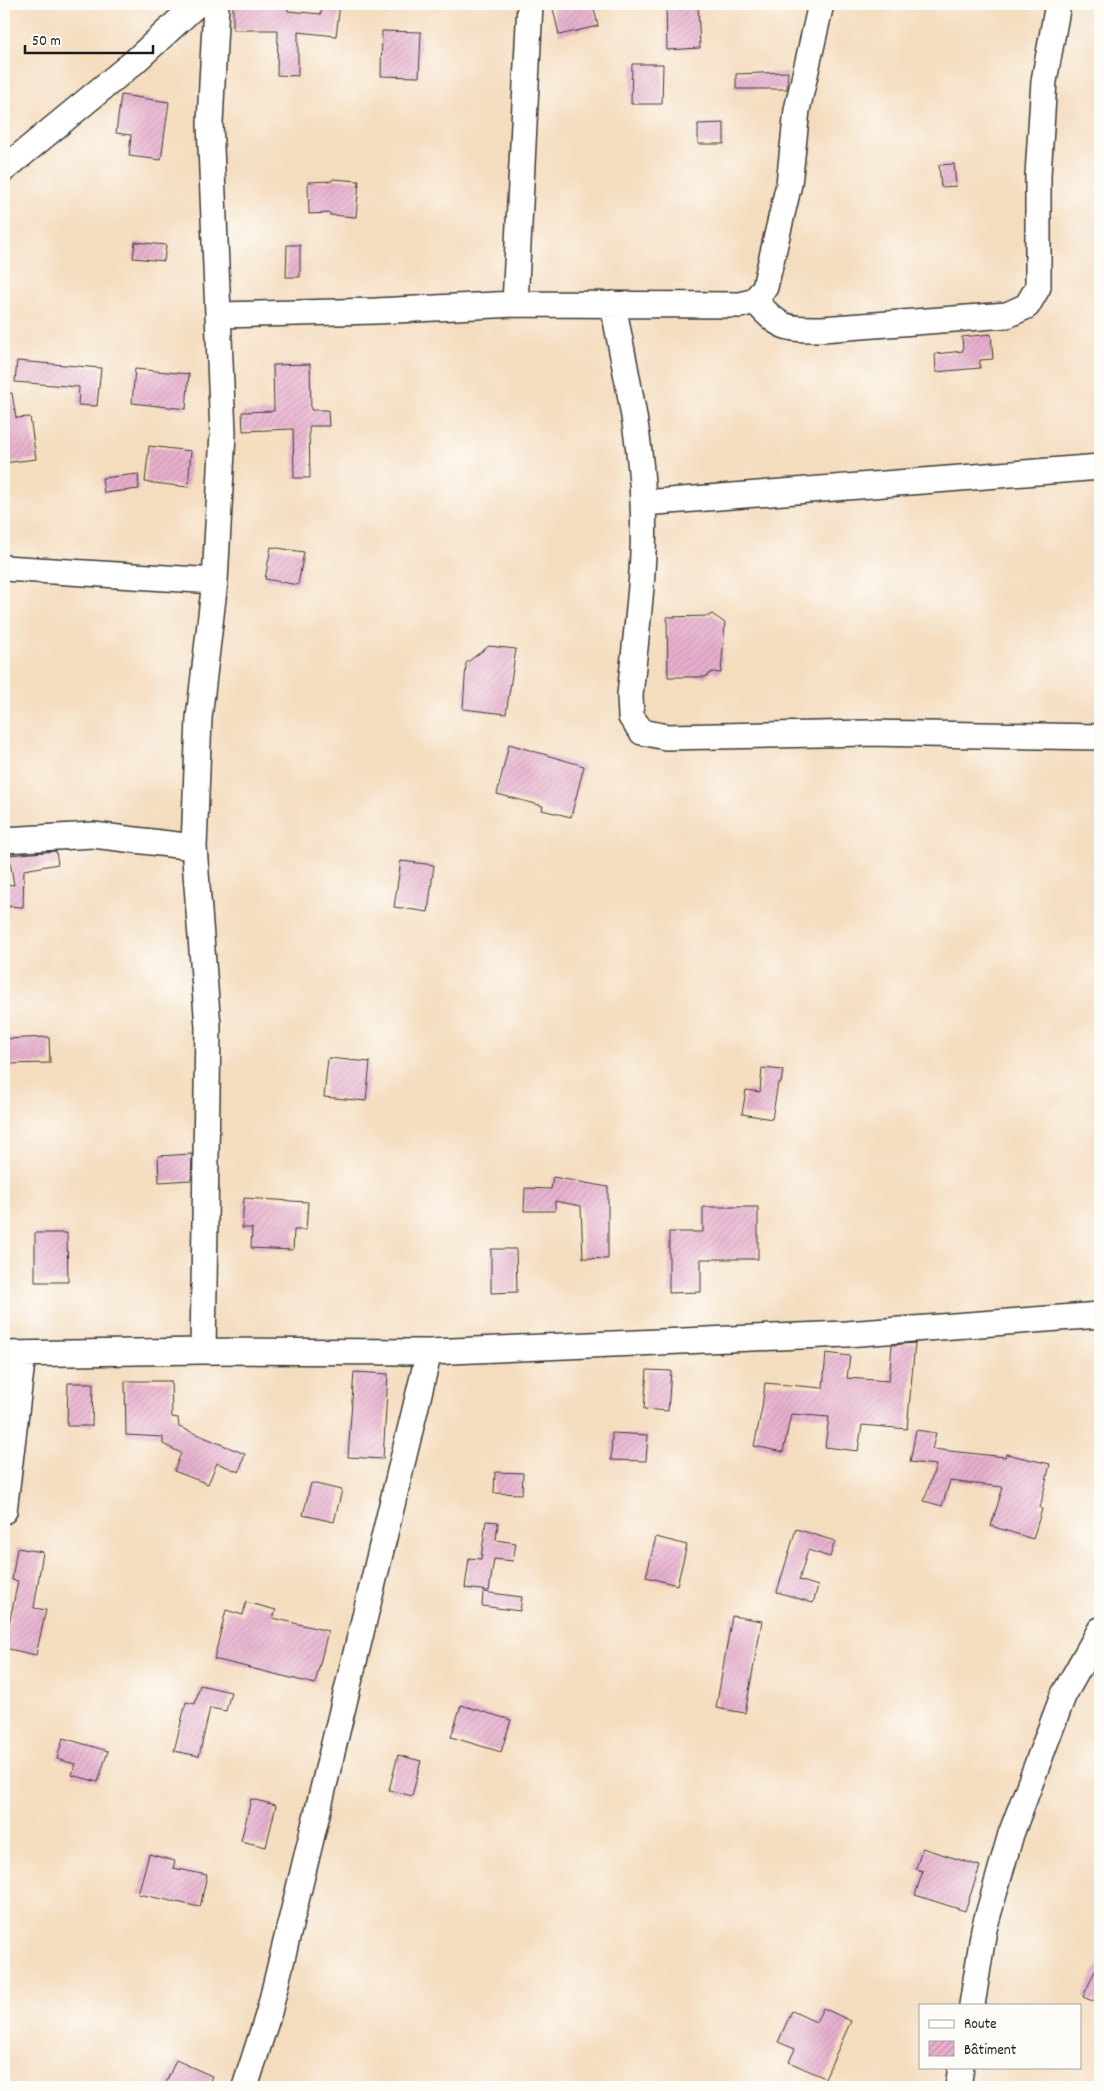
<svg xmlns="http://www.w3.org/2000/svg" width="1104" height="2091" font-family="Dekko,sans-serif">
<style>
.building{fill:url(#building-hatch)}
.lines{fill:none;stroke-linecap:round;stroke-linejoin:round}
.minor-casing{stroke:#3c3934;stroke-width:28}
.minor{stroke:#fff;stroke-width:25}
</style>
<defs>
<pattern id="building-hatch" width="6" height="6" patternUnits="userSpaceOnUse" patternTransform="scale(1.25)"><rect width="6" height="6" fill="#e7afcd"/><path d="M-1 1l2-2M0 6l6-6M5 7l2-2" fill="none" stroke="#c696af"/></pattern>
</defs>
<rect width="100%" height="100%" fill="#fdfcf7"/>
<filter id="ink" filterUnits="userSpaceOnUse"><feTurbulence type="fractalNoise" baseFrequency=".02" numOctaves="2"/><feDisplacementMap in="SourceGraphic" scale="10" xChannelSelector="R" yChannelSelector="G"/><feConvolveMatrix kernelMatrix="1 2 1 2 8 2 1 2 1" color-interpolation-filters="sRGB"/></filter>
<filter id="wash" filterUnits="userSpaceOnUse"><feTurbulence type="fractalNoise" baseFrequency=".0096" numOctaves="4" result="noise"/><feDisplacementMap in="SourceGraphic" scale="20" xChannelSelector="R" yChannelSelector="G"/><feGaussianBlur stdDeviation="1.12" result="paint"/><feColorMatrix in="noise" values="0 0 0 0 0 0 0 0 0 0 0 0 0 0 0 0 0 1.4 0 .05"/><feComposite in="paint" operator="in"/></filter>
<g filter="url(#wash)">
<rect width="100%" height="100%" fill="#f4dcbe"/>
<g id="blocks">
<path class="building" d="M233 4H288V11L321 14 322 4H340L336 36 298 32V76L277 75 278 30H233Z
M552 4H571L572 8 593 4 598 26 559 35Z
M666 4H698L700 48 667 50Z
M382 31 421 32 419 77 381 76Z
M632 64H663L662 104H631Z
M788 72 787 89H736V74Z
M121 95 169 102 161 160 129 156 131 135 116 133Z
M724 123V144H698V124Z
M954 164 956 186 941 187 939 165Z
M333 179 359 181 356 217 330 215V213L309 214 308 182 332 181Z
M135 242 166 245 164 261 133 258Z
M287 245H300V277H286Z
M991 334 993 359 980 360V368L936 372 935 354 963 351 962 337Z
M17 361 101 368 97 406 78 405 79 387 15 382Z
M310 364 311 410H328L329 426H309L310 478H294L293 429 243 431 242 412 274 411 273 365Z
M135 369 189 374 186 409 132 403Z
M4 393H12L16 418 30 417 36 459 4 463Z
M149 446 191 451 188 487 145 482Z
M138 474 139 489 104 493 102 478Z
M271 547 304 552 298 585 265 579Z
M712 614 725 623 721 673 712 672 705 677H668L667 617 709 616Z
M489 646 516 649 506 714 463 709 466 663Z
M509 744 584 766 571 817 542 810 543 806 497 794Z
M56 851 58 864 24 870 23 907 4 906V884L14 885 9 855Z
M401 861 434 865 428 912 394 907Z
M49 1037 50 1063 4 1064V1039Z
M328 1058 370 1062 366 1101 324 1097Z
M762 1068 783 1070 781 1083H778L772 1119 742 1114 746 1090 760 1092Z
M192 1154 191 1180 159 1182 158 1156Z
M553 1177 608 1187V1259L583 1258 581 1206 555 1201V1211H524L525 1188 551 1189Z
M244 1198 308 1202 306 1230H294L293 1250 251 1248 252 1228H242Z
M703 1207H758V1259H701V1292L669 1293V1232H703Z
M35 1233H67L68 1282H35Z
M491 1249H516L517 1292 491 1293Z
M915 1343 907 1429 862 1425 858 1451 825 1447 829 1417 791 1414 783 1452 754 1446 762 1408 765 1383 823 1388 826 1353 850 1356 847 1378 889 1381 892 1345Z
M647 1370 671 1371 668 1411 644 1409Z
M354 1372 388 1374 383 1459 348 1457Z
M125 1381H171L172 1417 178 1418 179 1427 245 1454 239 1472 217 1463 208 1484 174 1471 181 1453 163 1444V1437L126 1435Z
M68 1383H93L92 1426H67Z
M916 1430 936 1433 932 1449 1005 1457 1006 1454 1050 1464 1040 1508 1042 1509 1033 1539 991 1526 1003 1487 950 1481 942 1506 924 1501 936 1465 910 1462Z
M612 1433 648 1435 646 1461 611 1460Z
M495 1472 523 1473 522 1494 494 1493Z
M311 1483 342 1490 334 1522 303 1515Z
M486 1521 498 1522 496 1540 516 1543 513 1561 494 1559 489 1591 465 1588 469 1558 481 1559Z
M796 1529 835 1541 830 1557 808 1550 799 1580 818 1586 813 1603 777 1592Z
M656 1537 687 1545 677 1585 646 1577Z
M17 1548 43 1552 34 1608 46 1610 36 1655 4 1648 18 1581 12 1580Z
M483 1592 522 1597 520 1611 482 1606Z
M246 1602 276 1610 273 1618 328 1631 315 1684 214 1659 226 1610 243 1615Z
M732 1616 762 1621 745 1713 716 1708Z
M200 1685 231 1692 226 1711 210 1708 199 1756 174 1751 186 1702 195 1704Z
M461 1705 511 1720 501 1752 451 1737Z
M63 1738 108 1751 98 1782 72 1775 75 1764 57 1759Z
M398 1755 421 1761 412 1796 389 1790Z
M251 1799 276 1805 266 1847 241 1841Z
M922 1848 980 1866 965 1911 915 1895 923 1871 916 1869Z
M149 1854 175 1861 173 1868 207 1875 200 1907 138 1894Z
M1100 1960V2004L1083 1997Z
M823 2008 851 2021 825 2078 789 2062 795 2049 778 2042 792 2011 816 2022Z
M176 2060 212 2076 207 2087H164Z"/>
</g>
</g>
<g filter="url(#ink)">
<use href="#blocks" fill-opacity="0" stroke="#3c3934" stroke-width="1"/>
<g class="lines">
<defs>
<path id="minor" d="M4 169 134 62 197 4
M755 301C781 329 784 329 822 329L1007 315 1027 306 1038 287V175L1044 81 1058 4
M515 304 530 4
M613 304C625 370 641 436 643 503 646 567 636 632 630 696L631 717 642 732 666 737 868 733 1100 737
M218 315 376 311 515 304 740 305 755 301 765 287 789 184 797 110 821 4
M644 503 1100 467
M4 568 215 581
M4 840 93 835 194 847
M203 1351 208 1027 194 847 199 718 215 581 223 433 210 123 216 4
M4 1354 203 1351 429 1352 846 1334 1100 1315
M4 1511 23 1354
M972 2005 984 1929 1011 1834 1063 1696 1100 1630
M245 2087 269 2012 429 1352
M958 2087 961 2067"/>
</defs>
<use href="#minor" class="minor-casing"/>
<use href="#minor" class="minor"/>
</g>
</g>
<rect width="1104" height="2091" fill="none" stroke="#fdfcf7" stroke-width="20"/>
<rect x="919" y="2004" width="162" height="65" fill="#fdfcf7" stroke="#a3a29f"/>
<rect x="929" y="2020" width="25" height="8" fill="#ffffff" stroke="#a3a29f"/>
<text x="964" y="2028" font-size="15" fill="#1c1c1c">Route</text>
<rect x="929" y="2041" width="25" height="15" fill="url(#building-hatch)" stroke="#a3a29f"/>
<text x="964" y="2054" font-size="15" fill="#1c1c1c">Bâtiment</text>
<path d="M25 45v8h128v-8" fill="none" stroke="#1c1c1c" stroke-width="2.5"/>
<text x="32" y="45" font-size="15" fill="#1c1c1c" stroke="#fdfcf7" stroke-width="4" paint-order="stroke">50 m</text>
</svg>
